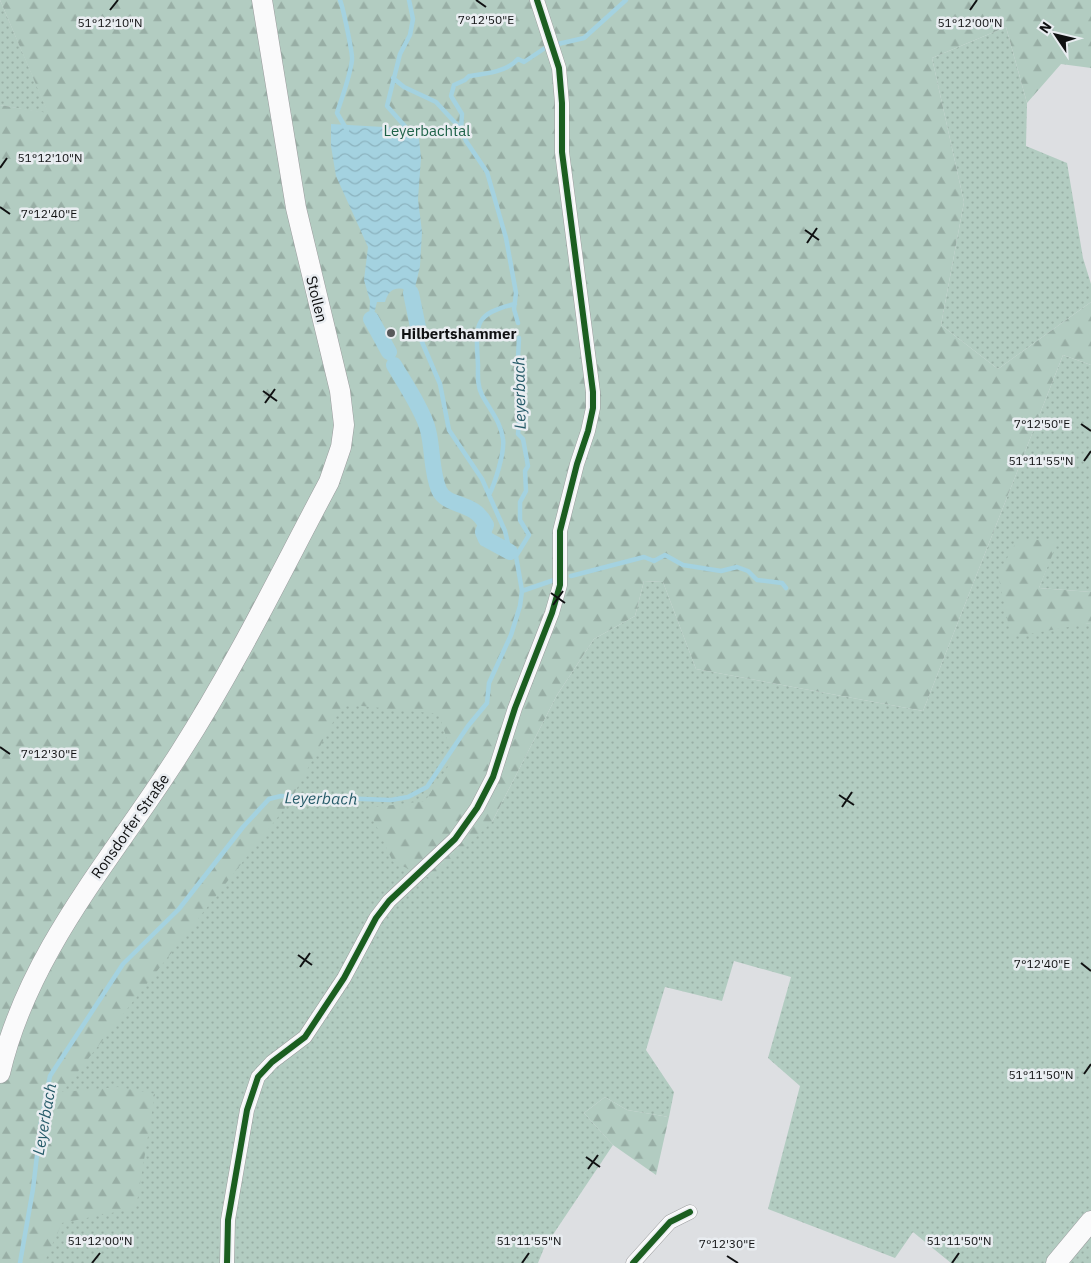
<svg xmlns="http://www.w3.org/2000/svg" width="1091" height="1263" font-family="'IBM Plex Sans',sans-serif">
<style>
.green{fill:url(#green-dots)}
.forest{fill:url(#forest-firs)}
.water{fill:url(#water-waves)}
.lines{fill:none;stroke-linecap:round;stroke-linejoin:round}
.stream{stroke:#a4d2e0;stroke-width:4.5}
.canal{stroke:#a4d2e0;stroke-width:16}
.street-casing{stroke:#9b9c9e;stroke-width:15}
.secondary-casing{stroke:#9b9c9e;stroke-width:21}
.street{stroke:#fafafb;stroke-width:14}
.secondary{stroke:#fafafb;stroke-width:20}
.cycleway-casing{stroke:#e9edf1;stroke-width:9}
.cycleway{stroke:#1b5e20;stroke-width:6}
.ticks{fill:none;stroke:#101112;stroke-width:2}
.poi-dot{fill:#58595b;stroke:#e9edf1;stroke-width:2}
.labels{text-anchor:middle;dominant-baseline:central;stroke-width:5;stroke-linejoin:round;paint-order:stroke}
.park-label{font-size:15px;fill:#1e6248;stroke:#e9edf1}
.street-label{font-size:15px;fill:#101112;stroke:#e9edf1}
.poi-label{font-size:15px;font-weight:bold;fill:#101112;stroke:#e9edf1;text-anchor:start}
.water-label{font-size:16px;font-style:italic;fill:#265b69;stroke:#e9edf1}
.ticks-label{font-size:12px;text-anchor:middle;fill:#101112;stroke:#e9edf1;stroke-width:5;stroke-linejoin:round;paint-order:stroke}
</style>
<defs>
<pattern id="green-dots" width="8" height="8" patternUnits="userSpaceOnUse" patternTransform="scale(1.25)"><rect width="8" height="8" fill="#b2ccc1"/><path d="M2 2h.1M6 6h.1" fill="none" stroke="#98aea5" stroke-width="1.8" stroke-linecap="round"/></pattern>
<pattern id="forest-firs" width="22" height="20" patternUnits="userSpaceOnUse" patternTransform="scale(1.25)"><rect width="22" height="20" fill="#b2ccc1"/><path d="M5 1l3.5 6h-7zM16 11l3.5 6h-7z" fill="#98aea5"/></pattern>
<pattern id="water-waves" width="16" height="10" patternUnits="userSpaceOnUse" patternTransform="scale(1.25)"><rect width="16" height="10" fill="#a4d2e0"/><path d="M0 5q4-4 8 0t8 0" fill="none" stroke="#8cb3bf"/></pattern>
</defs>
<rect width="100%" height="100%" fill="#dddfe2"/>
<path class="green" d="M0 0 49 114 0 105Z
M1006 27 1027 103 1026 146 1067 163 1083 258 1091 284V302L998 369 941 325 964 202 932 58Z
M1063 355 1091 365V592L1039 588 1057 541 999 574 1082 624 1091 623V1263H951L913 1232 895 1258 768 1209 800 1086 768 1058 791 977 734 961 722 1001 665 987 646 1050 674 1092 669 1117 627 1110 605 1097 584 1113 613 1145 544 1248 538 1263H0V1129L361 507 492 822 557 695 594 639 635 616 644 581 663 582 696 669 923 711Z"/>
<path class="forest" d="M0 0H1091V68L1061 64 1027 103 1006 27 932 58 964 202 941 325 998 369 1091 302V365L1063 355 923 711 696 669 663 582 644 581 635 616 594 639 557 695 492 822 432 879 393 862 368 808 425 801 453 759 439 714 343 704 289 803 62 1092 118 1087 155 1094 136 1208 62 1223 44 1263H0V105L48 113Z
M1018 539 1058 541 1039 588 1091 592V623L1011 637 998 574Z
M605 1097 627 1110 669 1117 656 1175 613 1145 584 1113Z"/>
<path class="water" d="M331 124 418 129 421 158 418 199 422 232 420 266 414 292 407 293 403 289C393 287 388 292 385 302H377L373 318 369 319 370 301 364 280 368 247 336 176 331 146Z"/>
<g class="lines">
<path class="stream" d="M340 0C343 7 353 55 352 60 350 77 342 97 337 113L347 130
M409 0 413 19 410 35 400 54 387 106 410 132
M558 44 584 38 626 0
M393 78 404 87 436 102 461 129 466 141 487 172 506 238 516 293 514 309 518 323
M461 129 462 114 451 96 454 85 465 80 469 76C485 74 507 72 518 59L524 62 545 48
M422 342 440 384 449 430 482 479 505 531 510 552 516 556
M489 495C495 483 505 452 503 439 501 422 490 410 482 395 477 385 478 375 478 365 476 326 472 314 515 304
M571 576 644 557 654 561 665 555 683 565 721 571 737 567 748 571 757 580 782 583 786 588
M522 591 554 580
M20 1263 33 1189 41 1122 50 1076 123 964 179 909 243 827 269 799 281 796 391 800 408 797 427 787 468 726 487 703 489 683 511 635 520 606 522 591 516 556 529 535 520 520V502L526 491 525 471 528 466 523 439 518 434 522 388 517 378 519 338"/>
<path class="canal" d="M411 293 419 332
M371 319 389 352
M394 365C404 382 424 412 428 430 433 449 431 471 439 490 447 508 474 500 486 525L483 532 486 539 510 552"/>
<defs>
<path id="street" d="M227 1263 228 1220 247 1110 258 1077 272 1062 305 1037 344 978 376 918 389 901 455 839 477 808 493 777 515 708 552 613 560 585V531L577 464 588 431 593 408V392L562 152V103L559 68 537 0
M633 1263 670 1222 690 1212"/>
<path id="secondary" d="M0 1073C29 949 115 856 181 751 236 665 281 572 329 482L341 447 344 425 340 391 296 208 262 0
M1056 1263 1091 1221"/>
</defs>
<use href="#street" class="street-casing"/>
<use href="#secondary" class="secondary-casing"/>
<use href="#street" class="street"/>
<use href="#secondary" class="secondary"/>
<defs>
<path id="cycleway" d="M227 1263 228 1220 247 1110 258 1077 272 1062 305 1037 344 978 376 918 389 901 455 839 477 808 493 777 515 708 552 613 560 585V531L577 464 588 431 593 408V392L562 152V103L559 68 537 0
M633 1263 670 1222 690 1212"/>
</defs>
<use href="#cycleway" class="cycleway-casing"/>
<use href="#cycleway" class="cycleway"/>
</g>
<path class="ticks" d="M476 0 486 7M110 10 118 0M970 10 977 0M0 168 7 158M0 207 10 214M805 230 819 240M807 243 817 228M263 391 277 401M265 403 275 389M1081 424 1091 431M1084 461 1091 451M551 593 565 603M553 605 563 591M0 747 10 754M839 795 854 805M842 807 852 792M298 955 312 965M1081 963 1091 971M300 967 310 953M1084 1074 1091 1064M586 1157 600 1167M588 1169 598 1155M727 1256 738 1263M92 1263 100 1253M522 1263 529 1253M952 1263 959 1253"/>
<circle class="poi-dot" cx="391" cy="333" r="5"/>
<g class="labels">
<g class="park-label">
<text x="427" y="130">Leyerbachtal</text>
</g>
<g class="street-label">
<text transform="translate(317 299) rotate(76)">Stollen</text>
<text transform="translate(130 826) rotate(-55)">Ronsdorfer Straße</text>
</g>
<g class="poi-label">
<text x="401" y="333">Hilbertshammer</text>
</g>
<g class="water-label">
<text transform="translate(519 393) rotate(-91)">Leyerbach</text>
<text transform="translate(321 798) rotate(1)">Leyerbach</text>
<text transform="translate(44 1119) rotate(-80)">Leyerbach</text>
</g>
</g>
<g class="ticks-label">
<text x="486" y="24">7°12'50"E</text>
<text x="110" y="27">51°12'10"N</text>
<text x="970" y="27">51°12'00"N</text>
<text x="50" y="162">51°12'10"N</text>
<text x="49" y="218">7°12'40"E</text>
<text x="1042" y="428">7°12'50"E</text>
<text x="1041" y="465">51°11'55"N</text>
<text x="49" y="758">7°12'30"E</text>
<text x="1042" y="968">7°12'40"E</text>
<text x="1041" y="1079">51°11'50"N</text>
<text x="100" y="1245">51°12'00"N</text>
<text x="529" y="1245">51°11'55"N</text>
<text x="959" y="1245">51°11'50"N</text>
<text x="727" y="1248">7°12'30"E</text>
</g>
<g transform="translate(1056 35) rotate(305)" stroke="#e9edf1" stroke-width="4" paint-order="stroke">
<path d="M0-4L9 19L0 12L-9 19Z" fill="#101112"/>
<text y="-8" font-size="14" font-weight="bold" text-anchor="middle" fill="#101112">N</text>
</g>
</svg>
